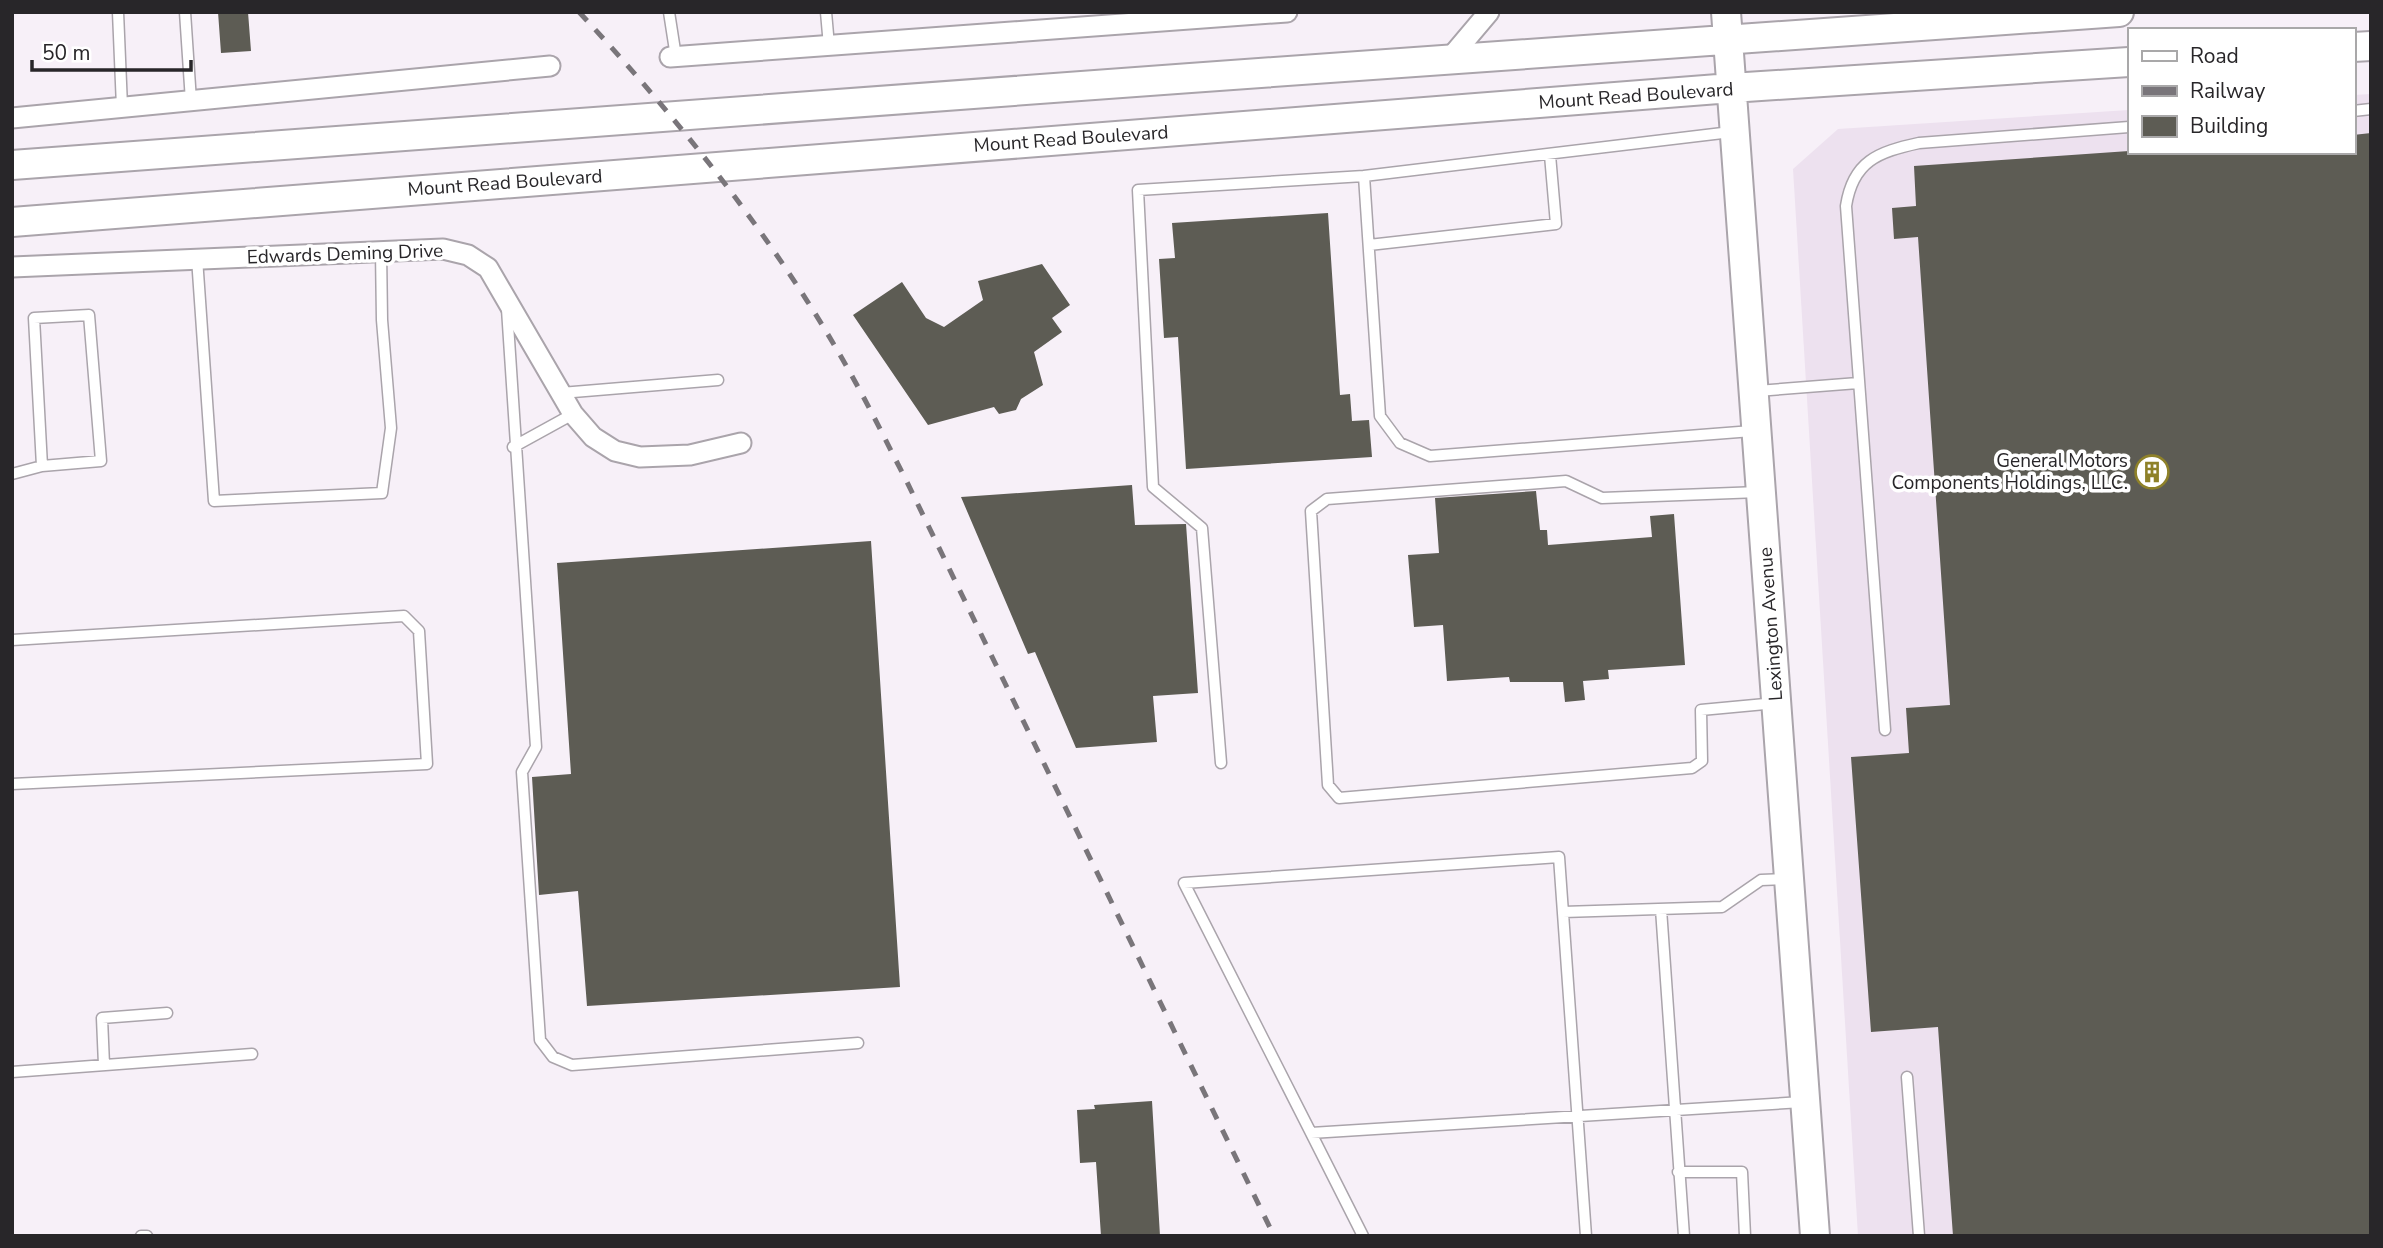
<svg xmlns="http://www.w3.org/2000/svg" width="2383" height="1248" font-family="'Nunito Sans',sans-serif">
<style>
.built{fill:#ede1ef}
.building{fill:#5d5c54}
.lines{fill:none;stroke-linecap:round;stroke-linejoin:round}
.service-casing{stroke:#aaa4ab;stroke-width:13}
.minor-casing{stroke:#aaa4ab;stroke-width:23}
.secondary-casing{stroke:#aaa4ab;stroke-width:32}
.service{stroke:#fff;stroke-width:10}
.minor{stroke:#fff;stroke-width:19}
.secondary{stroke:#fff;stroke-width:28}
.rail{stroke:#79757a;stroke-width:5;stroke-dasharray:12 12;stroke-linecap:butt}
.labels{text-anchor:middle;dominant-baseline:central;stroke-width:7;stroke-linejoin:round;paint-order:stroke}
.street-label{font-size:19px;fill:#282629;stroke:#fff}
.poi-label{font-size:19px;fill:#282629;stroke:#fff;text-anchor:end}
</style>
<rect width="100%" height="100%" fill="#f7f0f8"/>
<path class="built" d="M2371 94V1236H1858L1793 169 1838 129 2129 110V152H2353V95Z"/>
<path class="building" d="M218 12H248L251 51 221 53Z
M2371 133V1236H1953L1938 1027 1871 1032 1851 757 1909 753 1906 708 1950 705 1918 237 1894 239 1892 208 1916 206 1914 166 2129 151 2353 152V135Z
M1328 213 1340 395 1350 394 1352 421 1369 420 1372 457 1186 469 1178 337 1164 338 1159 259 1175 258 1172 223Z
M1042 264 1070 305 1052 318 1062 332 1034 352 1043 385 1021 399 1016 410 999 414 994 407 928 425 853 315 902 282 926 318 944 327 983 300 978 281Z
M1132 485 1135 525 1186 524 1198 693 1153 696 1157 742 1076 748 1035 652 1028 654 961 497Z
M1536 491 1540 530H1547L1548 545 1652 537 1650 516 1674 514 1685 665 1608 670 1609 679 1583 681 1585 700 1565 702 1563 682H1510L1509 677 1447 681 1443 625 1414 627 1408 555 1439 553 1435 498Z
M871 541 900 987 587 1006 578 891 539 895 532 777 571 774 557 563Z
M1152 1101 1160 1236H1101L1096 1162 1080 1163 1077 1110 1095 1109 1094 1105Z"/>
<g class="lines">
<defs>
<path id="service" d="M118 12 122 107
M185 12 191 101
M669 12 676 57
M826 12 829 46
M2353 111 2371 109
M1731 132 1364 176 1380 416 1400 443 1430 456 1752 431
M1369 245 1556 224 1550 155
M197 258 214 501 382 493 391 428 382 320 381 251
M507 309 536 747 522 772 540 1040 553 1057 572 1065 858 1043
M1757 391 1858 383
M561 393 718 380
M513 447 573 414
M12 474 42 466 101 461 89 315 34 318 42 466
M1759 492 1602 498 1566 481 1327 499 1311 511 1328 785 1339 798 1692 768 1702 761 1701 710 1776 703
M12 640 404 616 419 631 427 764 12 784
M1885 730 1846 206C1853 161 1878 152 1919 143L2129 127
M1221 763 1202 528 1153 487 1138 190 1364 176
M1661 909 1684 1236
M1563 912 1722 907 1761 880 1785 879
M104 1065 102 1018 167 1013
M12 1072 252 1054
M1907 1077 1919 1236
M1311 1133 1363 1236
M1678 1172H1742L1745 1236
M141 1236H147
M1586 1236 1559 857 1184 883 1311 1133C1474 1123 1638 1113 1802 1102"/>
<path id="minor" d="M670 57 1287 12
M1451 57 1489 12
M12 118 550 66
M12 267 443 249 468 255 488 268 573 414 593 437 615 451 640 457 690 455 741 443"/>
<path id="secondary" d="M1726 12 1815 1236
M2353 47 2371 46
M12 165C715 117 1416 57 2119 12
M12 222 1731 88 2129 62"/>
</defs>
<use href="#service" class="service-casing"/>
<use href="#minor" class="minor-casing"/>
<use href="#secondary" class="secondary-casing"/>
<use href="#service" class="service"/>
<use href="#minor" class="minor"/>
<use href="#secondary" class="secondary"/>
<path class="rail" d="M579 12C682 123 778 243 852 376 871 410 888 445 906 480L1274 1236"/>
</g>
<defs>
<symbol id="building-ring" viewBox="-11 -11 22 22"><circle r="9.5" fill="#fff" stroke="#8e8129" stroke-width="1.5"/><path d="M-4-6H4V6H1V3H-1V6H-4ZM-2.5-4.3h1.7v1.8h-1.7ZM.8-4.3h1.7v1.8H.8ZM-2.5-1h1.7V.8h-1.7ZM.8-1h1.7V.8H.8Z" fill="#8e8129"/></symbol>
</defs>
<g fill-rule="evenodd">
<use href="#building-ring" x="2133" y="453" width="38" height="38"/>
</g>
<g class="labels">
<g class="street-label">
<text transform="translate(1636 96) rotate(-4)">Mount Read Boulevard</text>
<text transform="translate(1071 139) rotate(-4)">Mount Read Boulevard</text>
<text transform="translate(505 183) rotate(-4)">Mount Read Boulevard</text>
<text transform="translate(345 254) rotate(-2)">Edwards Deming Drive</text>
<text transform="translate(1771 624) rotate(-94)">Lexington Avenue</text>
</g>
<g class="poi-label">
<text x="2128" y="461">General Motors<tspan x="2128" dy="22">Components Holdings, LLC.</tspan></text>
</g>
</g>
<rect width="2383" height="1248" fill="none" stroke="#282629" stroke-width="28"/>
<rect x="2128" y="28" width="228" height="126" fill="#ffffff" stroke="#a9a8a9" stroke-width="2"/>
<rect x="2142" y="51" width="35" height="10" fill="#ffffff" stroke="#a9a8a9" stroke-width="2"/>
<text x="2190" y="63" font-size="21" fill="#282629">Road</text>
<rect x="2142" y="86" width="35" height="10" fill="#79757a" stroke="#a9a8a9" stroke-width="2"/>
<text x="2190" y="98" font-size="21" fill="#282629">Railway</text>
<rect x="2142" y="116" width="35" height="21" fill="#5d5c54" stroke="#a9a8a9" stroke-width="2"/>
<text x="2190" y="133" font-size="21" fill="#282629">Building</text>
<path d="M32 60v10h159v-10" fill="none" stroke="#282629" stroke-width="3.5"/>
<text x="42" y="60" font-size="21" fill="#282629" stroke="#ffffff" stroke-width="5" paint-order="stroke">50 m</text>
</svg>
